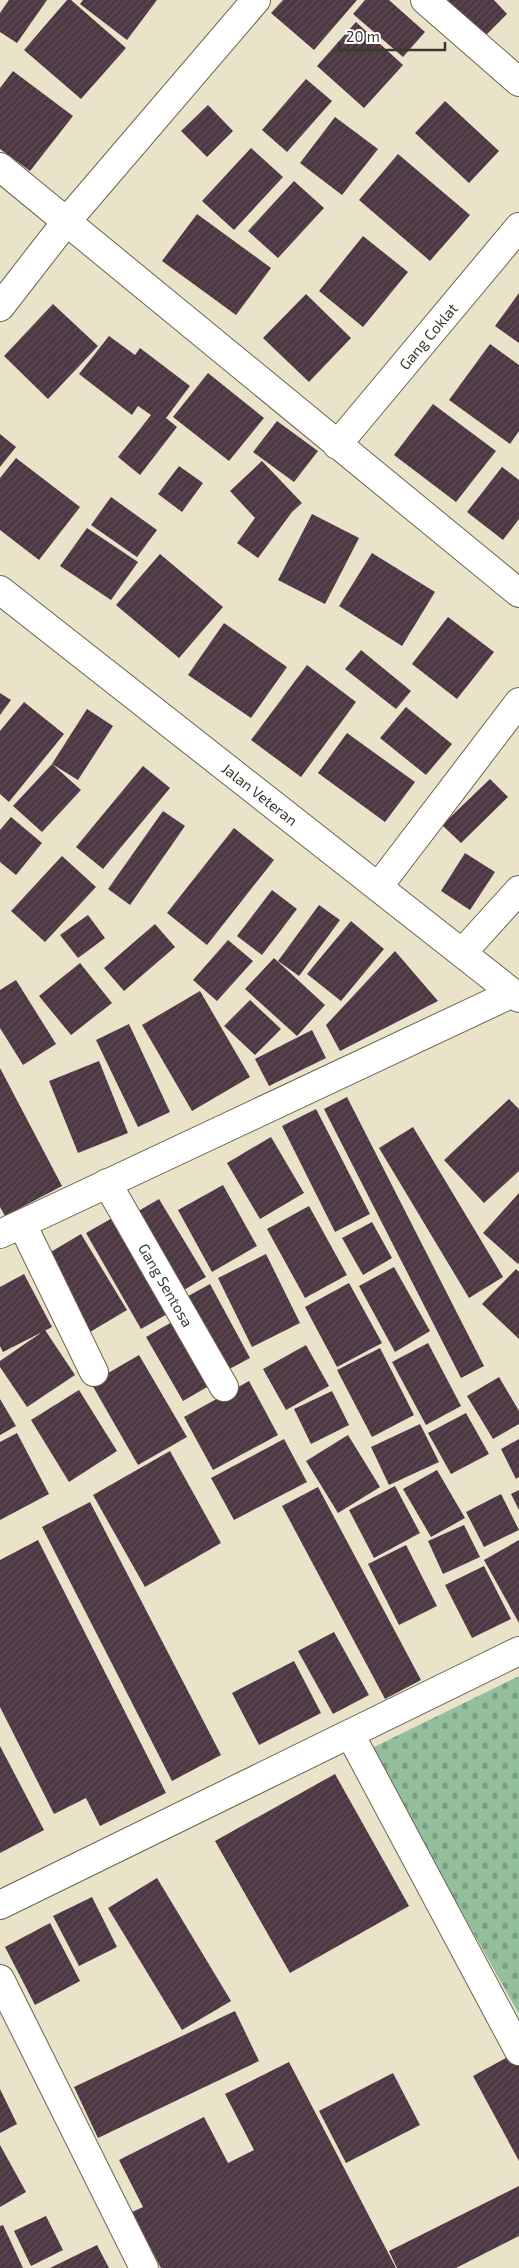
<svg xmlns="http://www.w3.org/2000/svg" width="519" height="2268" font-family="'Exo 2',sans-serif">
<style>
.cemetery{fill:url(#cemetery-stones)}
.building{fill:url(#building-hatch)}
.lines{fill:none;stroke-linecap:round;stroke-linejoin:round}
.minor-casing{stroke:#6b654e;stroke-width:30}
.major-casing{stroke:#6b654e;stroke-width:30}
.minor{stroke:#fff;stroke-width:28}
.major{stroke:#fff;stroke-width:28}
.labels{text-anchor:middle;dominant-baseline:central;stroke-width:5;stroke-linejoin:round;paint-order:stroke}
.street-label{font-size:15px;fill:#3b392e;stroke:#fff}
</style>
<defs>
<pattern id="cemetery-stones" width="16" height="16" patternUnits="userSpaceOnUse" patternTransform="scale(1.25)"><rect width="16" height="16" fill="#94bf9d"/><path d="M2 7V4a2 2 0 0 1 4 0v3zM10 15v-3a2 2 0 0 1 4 0v3z" fill="#7a9c80"/></pattern>
<pattern id="building-hatch" width="6" height="6" patternUnits="userSpaceOnUse" patternTransform="scale(1.25)"><rect width="6" height="6" fill="#4c3743"/><path d="M-1 1l2-2M0 6l6-6M5 7l2-2" fill="none" stroke="#5e4c56"/></pattern>
</defs>
<rect width="100%" height="100%" fill="#e9e3c9"/>
<path class="cemetery" d="M519 1676V2014L370 1749Z"/>
<path class="building" d="M9 0H47L17 43 0 32V13Z
M67 0H71L126 48 81 99 24 50Z
M83 0H157L127 40 80 4Z
M283 0H357L314 50 271 13Z
M365 0H389L425 32 403 57 353 14Z
M444 0H494L507 14 482 39Z
M356 22 403 65 364 108 317 66Z
M13 71 73 116 30 171 0 149V88Z
M306 79 332 101 287 152 262 130Z
M445 101 499 151 469 183 415 133Z
M208 105 233 131 207 157 181 131Z
M335 117 378 149 342 195 300 163Z
M251 148 283 177 234 230 202 201Z
M398 154 470 215 430 261 359 200Z
M294 181 324 208 278 258 248 231Z
M197 214 271 268 236 315 162 261Z
M363 236 408 272 363 327 319 291Z
M519 293V343L495 326Z
M306 294 351 338 309 382 263 338Z
M53 304 98 346 48 399 4 356Z
M109 336 135 355 140 348 190 386 166 418 177 427 140 475 118 457 151 415 138 406 132 415 79 374Z
M490 344 519 365V431L510 444 449 400Z
M208 373 264 418 229 461 173 417Z
M433 404 496 451 456 502 394 455Z
M277 421 318 451 294 482 253 452Z
M0 434 16 447 0 467Z
M16 458 80 507 39 560 0 530V478Z
M262 461 302 503 292 512 258 558 237 543 255 518 230 491Z
M179 466 203 483 182 512 158 494Z
M502 467 519 480V519L503 540 467 512Z
M111 497 157 530 137 557 91 525Z
M312 514 359 538 325 604 278 580Z
M87 528 138 562 111 600 60 566Z
M372 553 435 592 402 646 339 606Z
M160 554 223 607 179 658 116 605Z
M448 617 494 652 457 699 412 664Z
M224 623 287 667 251 718 188 675Z
M361 650 411 691 396 709 345 669Z
M307 665 356 702 301 777 251 740Z
M0 693 11 700 0 715Z
M24 702 64 734 9 802 0 794V731Z
M406 707 452 744 426 775 380 738Z
M87 709 113 726 78 780 52 764Z
M347 733 415 782 385 822 318 773Z
M52 764 81 790 42 832 13 806Z
M143 766 170 788 103 869 76 847Z
M490 779 508 797 461 843 442 825Z
M163 811 185 826 130 905 108 889Z
M11 817 42 843 16 875 0 862V830Z
M234 828 274 860 207 945 167 913Z
M465 853 495 872 470 910 441 891Z
M62 856 96 887 45 942 11 911Z
M272 890 297 909 262 955 237 936Z
M319 905 340 920 299 976 278 961Z
M88 915 105 938 78 958 60 935Z
M351 921 384 949 341 1001 307 974Z
M155 924 175 947 124 991 104 968Z
M228 940 253 961 217 1001 193 980Z
M395 951 438 1001 340 1051 326 1025Z
M274 958 325 1005 297 1036 245 989Z
M80 963 112 1003 71 1035 39 996Z
M16 980 56 1044 23 1065 0 1028V990Z
M200 991 250 1077 192 1111 142 1025Z
M250 1000 281 1029 255 1055 224 1026Z
M129 1024 170 1112 138 1127 96 1040Z
M312 1030 326 1058 269 1086 255 1059Z
M99 1061 128 1133 78 1153 49 1081Z
M0 1068 62 1186 5 1216 0 1207Z
M347 1097 484 1366 461 1378 324 1109Z
M509 1099 519 1109V1171L484 1203 444 1160Z
M316 1109 370 1214 335 1232 282 1126Z
M413 1127 503 1277 469 1298 379 1148Z
M271 1137 304 1193 260 1219 227 1163Z
M223 1185 257 1246 212 1272 178 1210Z
M519 1193V1262L518 1264 483 1233Z
M159 1199 206 1277 177 1294 130 1216Z
M309 1206 347 1275 305 1298 267 1229Z
M121 1213 176 1309 141 1329 86 1233Z
M372 1222 392 1258 363 1275 342 1238Z
M81 1234 127 1310 90 1332 44 1256Z
M266 1254 300 1323 252 1347 218 1278Z
M394 1267 430 1331 395 1352 359 1286Z
M516 1269 519 1272V1339L482 1304Z
M24 1274 52 1327 3 1352 0 1346V1287Z
M349 1283 382 1343 337 1367 305 1307Z
M210 1284 250 1358 222 1373 181 1300Z
M177 1319 214 1383 183 1401 146 1337Z
M45 1330 75 1375 27 1407 0 1367V1361Z
M428 1343 461 1406 426 1425 392 1362Z
M306 1345 329 1386 286 1410 263 1369Z
M380 1348 414 1415 372 1437 337 1370Z
M139 1355 187 1437 138 1465 91 1383Z
M499 1377 519 1411V1424L493 1439 467 1396Z
M249 1381 278 1435 213 1470 184 1417Z
M79 1390 117 1451 69 1482 31 1420Z
M332 1391 349 1425 311 1444 294 1409Z
M0 1399 16 1426 0 1435Z
M466 1413 489 1454 451 1474 428 1433Z
M420 1424 439 1462 389 1485 371 1447Z
M17 1433 49 1494 0 1520V1442Z
M348 1435 380 1487 338 1513 306 1461Z
M284 1439 307 1482 234 1520 211 1478Z
M519 1439V1477L516 1479 501 1449Z
M170 1451 221 1543 145 1587 93 1495Z
M437 1470 465 1518 431 1537 403 1489Z
M395 1486 420 1533 374 1558 349 1510Z
M318 1487 421 1680 385 1699 282 1506Z
M519 1490V1510L511 1494Z
M501 1494 519 1530 484 1547 466 1512Z
M90 1502 221 1755 172 1781 42 1527Z
M464 1525 480 1557 443 1574 428 1541Z
M38 1540 166 1793 100 1826 86 1798 54 1814 0 1707V1560Z
M519 1540V1623L484 1560Z
M406 1545 437 1606 399 1625 368 1564Z
M484 1566 511 1619 472 1638 445 1585Z
M334 1632 369 1695 333 1714 298 1651Z
M294 1661 321 1713 259 1745 232 1693Z
M0 1746 44 1830 0 1853Z
M335 1774 409 1906 290 1973 215 1841Z
M157 1878 231 2001 182 2030 108 1908Z
M92 1897 117 1947 79 1966 53 1916Z
M50 1923 80 1981 35 2005 5 1947Z
M235 2011 259 2061 98 2138 74 2087Z
M515 2053 519 2061V2161L473 2076Z
M289 2062 396 2268H161L132 2212 143 2207 119 2160 204 2117 228 2163 254 2150 225 2094Z
M393 2073 420 2125 346 2163 319 2111Z
M0 2089 17 2124 0 2133Z
M0 2145 26 2192 0 2207Z
M519 2186V2236L456 2268H397L389 2251Z
M46 2216 63 2250 31 2266 14 2231Z
M3 2225 23 2268H0V2226Z
M97 2245 109 2268H50Z"/>
<g class="lines">
<defs>
<path id="minor" d="M425 0 519 82
M0 167 519 593
M0 307 66 222 256 0
M337 445 519 227
M378 887 519 702
M462 953 519 890
M107 1183 224 1387
M22 1224 94 1372
M0 1234 513 993
M350 1734 519 2051
M0 1905 519 1651
M0 1979 144 2268"/>
<path id="major" d="M0 590 519 998"/>
</defs>
<use href="#minor" class="minor-casing"/>
<use href="#major" class="major-casing"/>
<use href="#minor" class="minor"/>
<use href="#major" class="major"/>
</g>
<g class="labels">
<g class="street-label">
<text transform="translate(428 336) rotate(-50)">Gang Coklat</text>
<text transform="translate(260 794) rotate(38)">Jalan Veteran</text>
<text transform="translate(166 1285) rotate(60)">Gang Sentosa</text>
</g>
</g>
<path d="M339 42v8h106v-8" fill="none" stroke="#3b392e" stroke-width="2.5"/>
<text x="346" y="42" font-size="15" fill="#3b392e" stroke="#ffffff" stroke-width="4" paint-order="stroke">20 m</text>
</svg>
